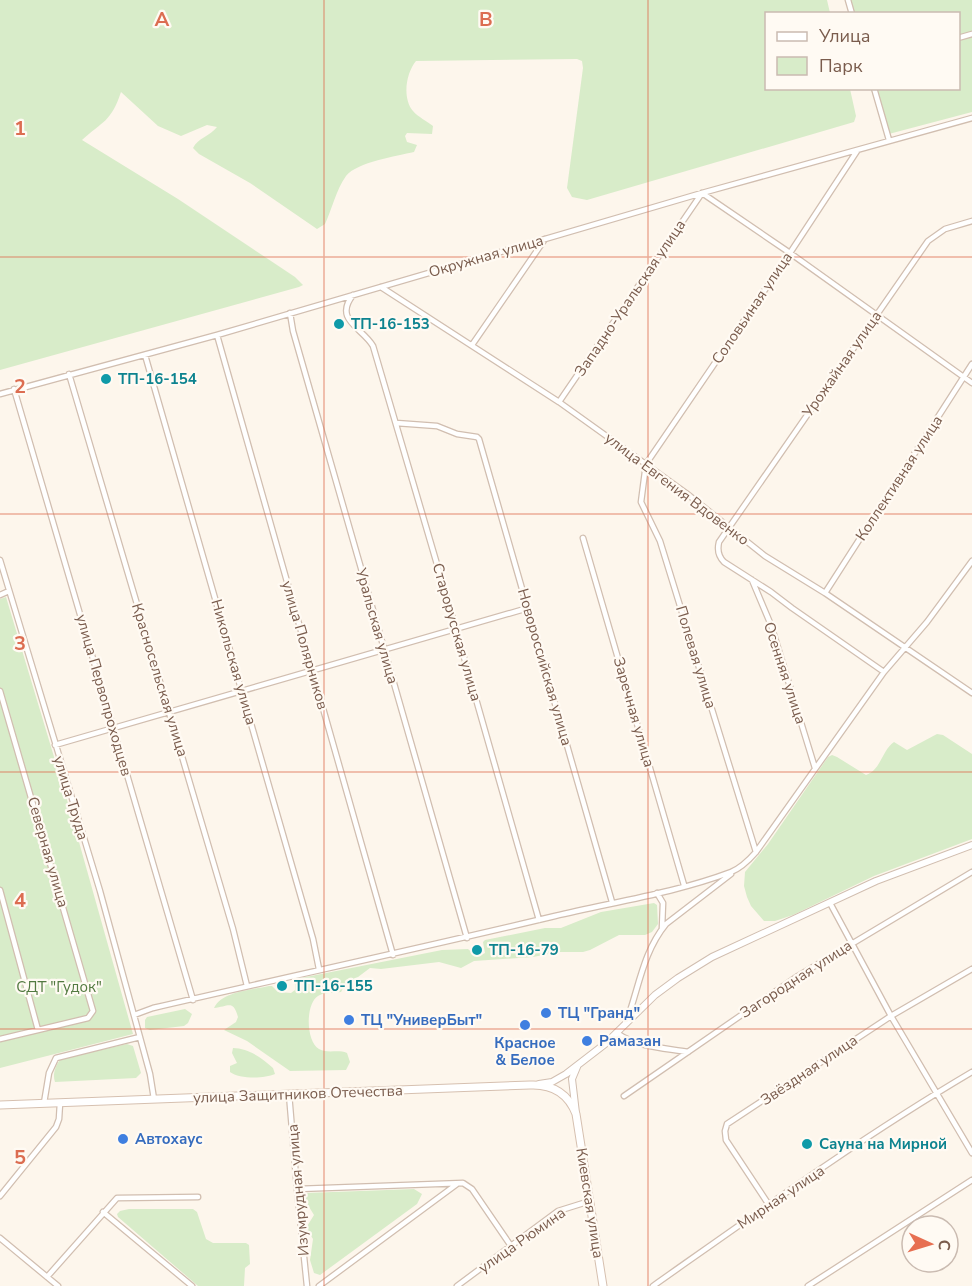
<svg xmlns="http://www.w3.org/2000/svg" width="972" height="1286" font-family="'Nunito Sans',sans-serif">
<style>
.green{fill:#d8ecc9}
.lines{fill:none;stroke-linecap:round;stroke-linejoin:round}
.minor-casing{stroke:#d1beb0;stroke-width:7}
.tertiary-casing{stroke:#d1beb0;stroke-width:8}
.secondary-casing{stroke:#d6c0b0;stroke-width:9}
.minor{stroke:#fff;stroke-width:4.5}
.tertiary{stroke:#fff;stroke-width:6}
.secondary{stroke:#fff;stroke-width:7}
.grid{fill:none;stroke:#dc6d51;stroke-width:1.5;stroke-opacity:0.55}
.culture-dot{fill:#0f9aa8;stroke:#fffaf3;stroke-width:2}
.shop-dot{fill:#3f7fe0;stroke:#fffaf3;stroke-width:2}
.labels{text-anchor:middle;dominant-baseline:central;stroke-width:4.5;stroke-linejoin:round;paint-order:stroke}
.street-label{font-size:15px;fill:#7a5c4d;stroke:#fffaf3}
.culture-label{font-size:15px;font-weight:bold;fill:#0d838f;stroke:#fffaf3;text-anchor:start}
.park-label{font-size:15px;fill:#537a41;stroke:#fffaf3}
.shop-label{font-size:15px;font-weight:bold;fill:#366cbe;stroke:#fffaf3;text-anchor:start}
.grid-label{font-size:20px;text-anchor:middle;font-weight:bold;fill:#dc6d51;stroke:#fffaf3;stroke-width:4.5;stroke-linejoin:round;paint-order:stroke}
</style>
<rect width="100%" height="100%" fill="#fdf6ec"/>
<path class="green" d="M0 0H827L830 13 766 14V88L850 89 856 116 854 122 587 200 572 197 567 188 583 68 582 61 577 59 416 61C406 73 402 98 413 111 418 117 427 121 433 126L432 134 407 133 405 136 407 142 417 145 414 152C397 156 357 162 346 176 336 190 332 209 325 224L317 229 250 183 199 154 193 148C198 138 210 136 217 127L207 125 181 136 158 126 121 92C111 122 103 121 82 140L178 199 295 277 303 285 299 287 0 370Z
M845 0H972V112L885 135 871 89 958 88V14L849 13Z
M6 597 70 810 133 1034 0 1068V599Z
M937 734 943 735 972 754V839L874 876 793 915 775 921H764L751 906 747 897 744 886 745 872 768 844 828 757 832 755 837 757 866 775C881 770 882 750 894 742L907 750Z
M654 903 657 905 658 924 652 932 645 935H619L590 950 583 952H558L533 957 474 961 461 968 439 962 381 969 370 968 358 977 346 983 341 992C334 993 324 992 318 996 305 1004 306 1042 319 1049 328 1054 338 1049 347 1053L350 1062 346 1070 290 1071 247 1041 224 1030 236 1022 238 1017C233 999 228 1007 214 1008 222 991 252 990 269 986H272L278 992 291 993 295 990V982L301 978 442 950 468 949 477 957 485 953 483 942 485 940 545 928H561L601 912Z
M185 1009 192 1014 188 1023 184 1026 150 1030 145 1028V1020L147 1017Z
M127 1044 133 1046 141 1073 136 1078 55 1082C52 1074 56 1064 61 1059Z
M233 1048C248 1048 262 1058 273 1068L275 1074C264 1079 239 1079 230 1072V1066L237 1063 232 1053Z
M414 1189 422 1194 417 1204 320 1275 314 1273 310 1260 313 1239 306 1228 314 1215 306 1202V1193Z
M129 1209H193L197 1212 206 1239 213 1243H246L249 1245 250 1264 245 1268 244 1286H198L118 1217 117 1214 120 1211Z"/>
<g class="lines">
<defs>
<path id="minor" d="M848 0 852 14
M958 38 972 34
M874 88 889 140
M381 287 559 402 686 493 765 556 825 593 972 693
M353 295C333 320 363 328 373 346L456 629 539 920
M290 313 293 331 467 938
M217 335 393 955
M472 345 545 239
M145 355 313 939 319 969
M69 374 233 929 247 986
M14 389 193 1000
M0 394 217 335 702 193 972 118
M559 402 702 193 790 253 972 383
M396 423 437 426 457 434 477 437 479 439 612 902
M583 538 684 885
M0 560 100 891 150 1074 154 1099
M752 580 771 625 815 768
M825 593 972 364
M0 595 9 591
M884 672 792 608 771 592 724 562C718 556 717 550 719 542L928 241 945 229 972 221
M0 691 93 1011 88 1018 0 1039
M55 745 528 608
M756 852 660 541 641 502 646 464 790 253 857 151
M0 890 38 1030
M657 893 663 903 662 928
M830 903 891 1016 972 1153
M134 1015 153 1008C287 977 421 948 555 916 614 902 675 893 731 872 741 868 749 860 756 852L884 672 927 622 972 561
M627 1020C639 987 643 952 666 924L731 874
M617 1033C636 1047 665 1048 688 1052
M289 1094 297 1189 307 1286
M624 1096 798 976 972 872
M44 1103 49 1073 56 1058 140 1037
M297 1189 463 1183 472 1189 511 1246
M0 1196 56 1127 59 1119 60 1103
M769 1205 726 1140 725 1131 727 1124 891 1016 972 969
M103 1212 192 1286
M0 1238 58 1286
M47 1277 117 1198 198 1197
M319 1286 457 1184
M457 1286 558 1211 590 1201
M653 1286C758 1212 862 1137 972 1072
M808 1286 972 1180"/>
<path id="tertiary" d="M539 1084 552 1082 566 1074 605 1044 655 995 678 978 712 957 876 881 972 845
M576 1113 572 1079 577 1067"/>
<path id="secondary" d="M0 1105 530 1085C552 1084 568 1093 576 1114L603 1286"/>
</defs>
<use href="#minor" class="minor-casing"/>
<use href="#tertiary" class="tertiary-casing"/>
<use href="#secondary" class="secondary-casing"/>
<use href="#minor" class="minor"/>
<use href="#tertiary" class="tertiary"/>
<use href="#secondary" class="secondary"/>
</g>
<path class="grid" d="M324 0V1286M648 0V1286M0 257H972M0 514H972M0 772H972M0 1029H972"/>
<g class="culture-dot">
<circle cx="339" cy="324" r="6"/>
<circle cx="106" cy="379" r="6"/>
<circle cx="477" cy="950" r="6"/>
<circle cx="282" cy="986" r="6"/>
<circle cx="807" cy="1144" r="6"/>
</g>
<g class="shop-dot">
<circle cx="546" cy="1013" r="6"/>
<circle cx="349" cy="1020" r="6"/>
<circle cx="525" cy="1025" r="6"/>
<circle cx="587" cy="1041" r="6"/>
<circle cx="123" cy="1139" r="6"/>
</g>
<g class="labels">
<g class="street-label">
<text transform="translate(486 256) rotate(-16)">Окружная улица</text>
<text transform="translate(630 298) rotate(-56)">Западно-Уральская улица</text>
<text transform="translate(752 308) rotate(-56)">Соловьиная улица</text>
<text transform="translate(842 364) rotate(-55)">Урожайная улица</text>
<text transform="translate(899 478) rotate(-57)">Коллективная улица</text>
<text transform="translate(677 489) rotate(37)">улица Евгения Вдовенко</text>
<text transform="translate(377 626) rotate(74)">Уральская улица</text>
<text transform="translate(457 632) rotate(74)">Старорусская улица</text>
<text transform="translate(305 645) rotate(74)">улица Полярников</text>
<text transform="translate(696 657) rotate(73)">Полевая улица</text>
<text transform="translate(234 662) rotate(74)">Никольская улица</text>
<text transform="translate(545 667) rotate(74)">Новороссийская улица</text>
<text transform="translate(785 673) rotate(72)">Осенняя улица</text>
<text transform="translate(160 680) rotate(73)">Красносельская улица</text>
<text transform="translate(104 695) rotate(74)">улица Первопроходцев</text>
<text transform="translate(634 712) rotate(74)">Заречная улица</text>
<text transform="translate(71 798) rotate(73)">улица Труда</text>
<text transform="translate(48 852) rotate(74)">Северная улица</text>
<text transform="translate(796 979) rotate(-33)">Загородная улица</text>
<text transform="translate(809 1070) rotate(-34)">Звёздная улица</text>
<text transform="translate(298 1094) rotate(-2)">улица Защитников Отечества</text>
<text transform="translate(298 1190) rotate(-95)">Изумрудная улица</text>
<text transform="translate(781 1197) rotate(-34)">Мирная улица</text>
<text transform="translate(590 1203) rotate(81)">Киевская улица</text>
<text transform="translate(522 1240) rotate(-35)">улица Рюмина</text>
</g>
<g class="culture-label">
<text x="351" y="324">ТП-16-153</text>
<text x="118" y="379">ТП-16-154</text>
<text x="489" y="950">ТП-16-79</text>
<text x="294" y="986">ТП-16-155</text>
<text x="819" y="1144">Сауна на Мирной</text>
</g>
<g class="park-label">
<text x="59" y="987">СДТ "Гудок"</text>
</g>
<g class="shop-label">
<text x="558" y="1013">ТЦ "Гранд"</text>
<text x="361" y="1020">ТЦ "УниверБыт"</text>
<text x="599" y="1041">Рамазан</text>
<text x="525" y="1043" text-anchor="middle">Красное<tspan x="525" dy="17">&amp; Белое</tspan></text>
<text x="135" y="1139">Автохаус</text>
</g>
</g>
<g class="grid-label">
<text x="162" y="26">A</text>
<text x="486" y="26">B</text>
<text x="20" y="135">1</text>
<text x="20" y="393">2</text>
<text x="20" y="650">3</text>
<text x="20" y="907">4</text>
<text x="20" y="1164">5</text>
</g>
<rect x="765" y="12" width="195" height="78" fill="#fffaf3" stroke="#cabbb1" stroke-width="1.5"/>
<rect x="777" y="32" width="30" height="9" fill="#ffffff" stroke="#cabbb1" stroke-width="1.5"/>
<text x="819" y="42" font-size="18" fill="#7a5c4d">Улица</text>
<rect x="777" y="57" width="30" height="18" fill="#d8ecc9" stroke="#cabbb1" stroke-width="1.5"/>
<text x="819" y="72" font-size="18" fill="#7a5c4d">Парк</text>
<g transform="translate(930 1244) rotate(94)"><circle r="28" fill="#fffaf3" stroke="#cabbb1" stroke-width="1.5"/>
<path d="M0-4.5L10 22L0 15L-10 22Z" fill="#e76f51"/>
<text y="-9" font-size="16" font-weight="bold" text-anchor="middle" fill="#7a5c4d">С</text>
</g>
</svg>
